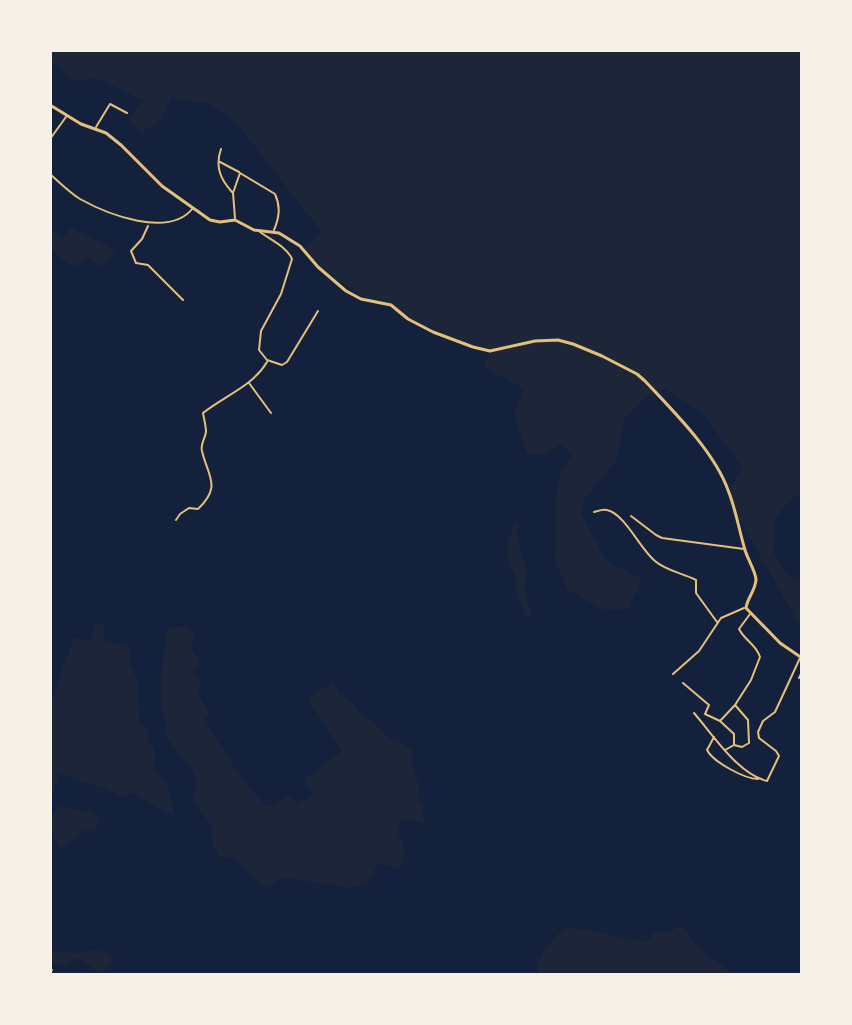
<svg xmlns="http://www.w3.org/2000/svg" width="852" height="1025" font-family="Roboto,sans-serif">
<style>
.green{fill:#1d2539}
.lines{fill:none;stroke-linecap:round;stroke-linejoin:round}
.minor{stroke:#e5c07b;stroke-width:2}
.tertiary{stroke:#e5c07b;stroke-width:3}
</style>
<rect width="100%" height="100%" fill="#14213d"/>
<path class="green" d="M50 50H802V498L795 494 776 517 773 552 788 576 802 581V629L745 530 727 493 743 468 702 412 665 389 643 398 625 418 616 461 585 498 581 513 606 561 642 579 628 609H602L567 589 555 560 556 497 561 471 573 454 560 444 546 455 527 453 514 414 524 389 484 367 489 350 460 342 406 316 391 304 362 297 354 292 321 266 305 249 322 232 238 125 211 104 171 98 161 119 141 133 129 119 144 100 94 77 77 82 50 61Z
M50 228 63 240 71 228 115 250 102 267 89 258 74 267 57 255 50 247Z
M516 521 519 523 516 536 519 541 521 555 526 565 525 592 533 618 527 617 517 596 515 586 516 576 509 564 507 542Z
M96 623 108 624 105 626C98 651 117 638 129 648L130 666 137 679 139 723 148 728C146 746 153 742 155 752 156 760 150 764 156 771 160 777 166 778 168 786 171 795 170 803 174 811L171 814 131 793 123 798 105 788 59 774 53 795 50 797V705L74 637 90 641Z
M172 627H184L193 631 194 637 192 649 199 660 193 672 201 685 197 691 209 713 203 716C222 748 240 782 268 807L289 796 297 804 314 795 304 780 342 751 308 699 334 681 339 694 353 702 361 716 374 722 393 742 397 739 413 752 410 760 419 786 418 800 424 807 422 815 425 824 410 819 401 820 398 833C405 845 406 852 401 866L396 868 379 864 374 870 368 882 351 888 284 877 267 888 255 879 237 860 219 856 212 843 213 827 194 803 193 797 196 784 194 773 165 735 167 723 162 711V677L163 656 166 647V630Z
M59 806 89 812 98 816C101 824 96 829 91 836V831L86 830 60 849C50 831 45 823 59 806Z
M678 926 686 929C693 951 719 959 734 975H537C537 963 541 955 548 946 553 940 558 932 566 929 579 925 629 941 647 942L654 933 671 932Z
M95 949 108 954 114 958 101 975 80 958 64 965 50 962V951C68 950 78 957 95 949Z"/>
<g class="lines">
<path class="minor" d="M96 127 110 104 127 113
M50 139 66 117
M221 149C215 166 220 179 232 192
M220 162 239 172
M50 174C59 182 69 192 80 199 107 214 169 239 193 208
M235 218 233 193 240 173 275 194C281 207 279 218 274 230
M148 226 142 239 131 251 136 263 148 265 183 300
M260 232C271 240 287 247 292 259L281 294 261 331 259 350 267 360 282 365 287 362 318 311
M249 383 271 413
M594 512C598 511 603 509 607 510 625 514 640 549 655 561 666 571 683 573 696 580V593L717 622
M631 516 656 535 662 538 744 549
M176 520 180 514 189 508 198 509C222 486 208 477 202 451 200 444 205 439 206 432 206 426 204 419 203 413 224 396 253 386 267 362
M673 674 699 651 721 618 744 608
M799 678 802 672
M683 683 709 705 705 714 720 721 734 734V744
M694 713C713 735 738 774 767 781L779 756 776 751 759 738 758 732 763 721 775 712 800 658
M720 721 735 705
M714 737 707 750C713 762 745 779 758 779
M725 750 734 745 742 747 749 743 748 720 735 705 751 680 760 657C756 644 745 641 739 629L750 614
M50 973 52 970
M88 975H98"/>
<path class="tertiary" d="M50 105 81 124 106 133 121 145 162 186 210 220 220 222 235 220 254 230 279 233 300 246 318 267 346 291 361 299 391 305 408 319 433 332 473 347 490 351 535 341 558 340 573 344 602 356 637 374 645 381C673 411 714 451 728 490 736 510 739 530 745 550 748 560 755 570 756 579 756 590 747 598 746 608L780 643 802 658"/>
</g>
<rect width="852" height="1025" fill="none" stroke="#f6f1e7" stroke-width="104"/>
</svg>
